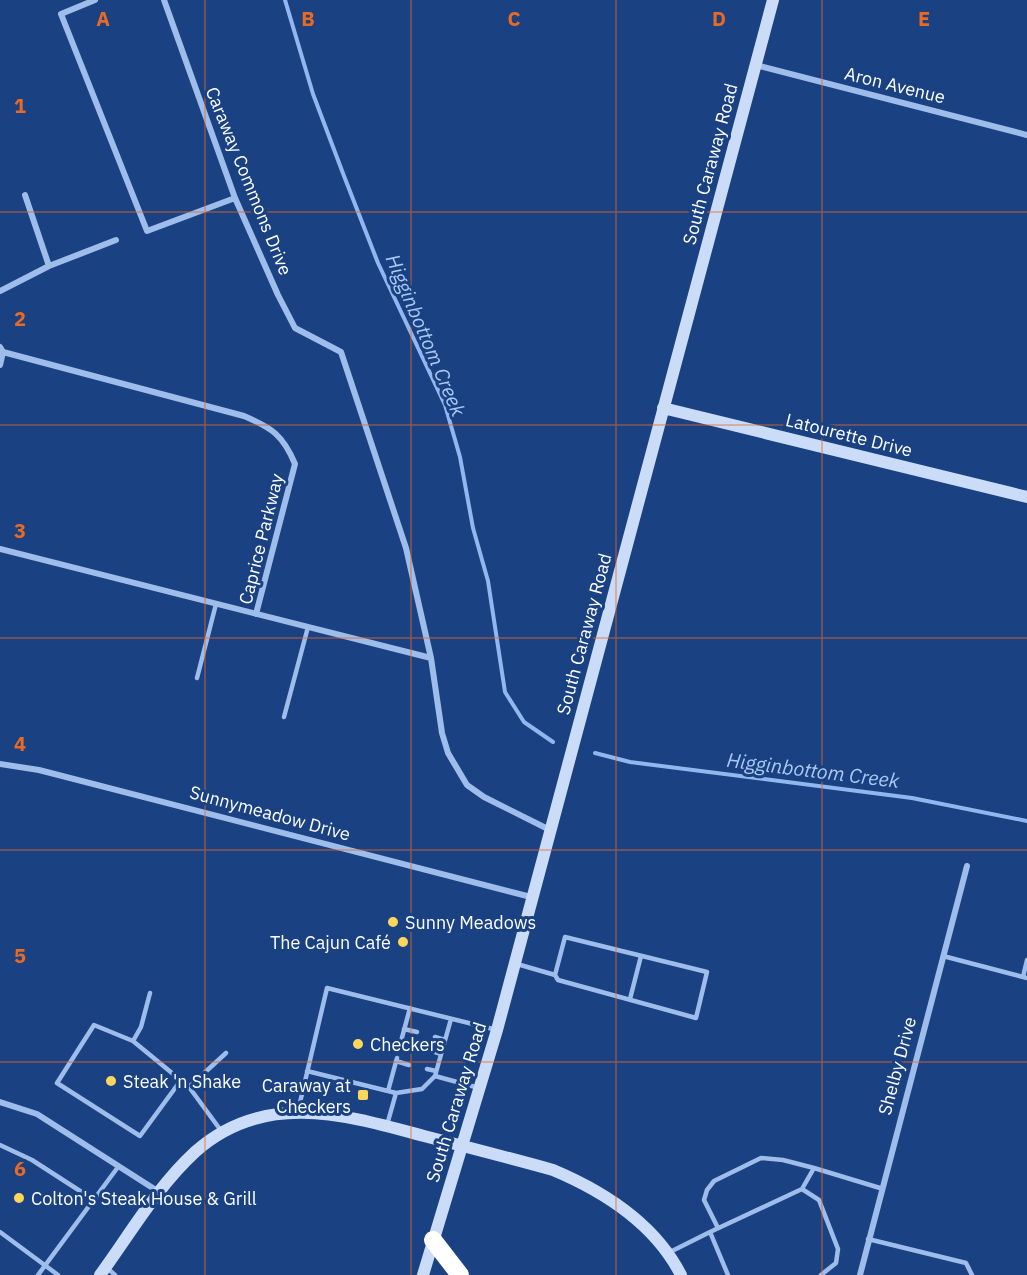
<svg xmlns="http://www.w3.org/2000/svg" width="1027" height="1275" font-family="'IBM Plex Sans',sans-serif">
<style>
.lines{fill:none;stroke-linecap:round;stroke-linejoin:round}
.stream{stroke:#91b7ee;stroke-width:4}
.lane{stroke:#9fbdeb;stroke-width:4.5}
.street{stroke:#9fbdeb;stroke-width:6}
.secondary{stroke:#cbdcf8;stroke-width:12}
.highway{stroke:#fff;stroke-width:18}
.grid{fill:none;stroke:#ea6a24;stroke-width:1.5;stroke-opacity:0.55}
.poi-dot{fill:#fed75a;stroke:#1a4283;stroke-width:2}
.labels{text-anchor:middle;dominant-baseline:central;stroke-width:6;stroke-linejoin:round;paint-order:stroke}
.street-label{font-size:18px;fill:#fff;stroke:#1a4283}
.poi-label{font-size:18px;fill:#fff;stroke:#1a4283;text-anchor:start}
.water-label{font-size:20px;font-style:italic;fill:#aac8f3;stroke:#1a4283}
.grid-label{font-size:20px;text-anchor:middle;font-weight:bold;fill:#ea6a24;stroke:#1a4283;stroke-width:6;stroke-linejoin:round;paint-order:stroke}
</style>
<rect width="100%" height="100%" fill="#1a4283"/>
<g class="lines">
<path class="stream" d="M285 0 313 94 344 176 378 263 445 405 460 457 473 528 488 581 505 692 524 722 553 742
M595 753 630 762 912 798 1027 821"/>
<path class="lane" d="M197 678 216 604
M284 717 308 627
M943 956 1027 978
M517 964 555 975 565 937 707 972 696 1018 558 980 555 975
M1023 977 1027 960
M630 999 641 956
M451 1019 435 1076 479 1088
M404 1029 417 1032
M435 1037 445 1040
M133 1041 141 1027 150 993
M401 1043 413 1046
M400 1045 410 1008
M432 1051 441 1054
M396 1061 409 1065
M427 1069 436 1071
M307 1071 396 1093 422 1089 435 1076
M181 1080 140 1136 57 1083 94 1025 133 1041 189 1087 222 1132
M189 1087 226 1053
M388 1091 397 1058
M298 1111 327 988 497 1030
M387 1125 396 1093
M0 1145 32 1160 94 1200
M802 1189 819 1200 838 1249 836 1263 821 1275
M718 1228 704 1200 707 1190 714 1181 761 1158 783 1160 814 1168
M0 1232 58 1275
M710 1232 802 1189 814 1168 880 1188
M868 1239 966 1263 972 1275
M670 1252 710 1232 728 1275
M106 1267 115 1275
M38 1275 118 1167"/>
<path class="street" d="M95 0 61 14 147 231 235 198
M164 0 235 198 278 295 295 328 341 352 406 548 431 658 442 733 448 753 467 785 484 797 550 830
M756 65 1027 135
M25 195 49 266
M0 291 49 266 116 240
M0 347 3 352 244 416C272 428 283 435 295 464L256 614
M0 365 3 352
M0 549 431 658
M0 764 39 770 531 897
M0 1102 37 1114 159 1192
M860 1275 967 866"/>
<path class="secondary" d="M663 408 1027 497
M100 1275C130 1234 157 1187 195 1152 264 1090 346 1115 424 1136 467 1147 510 1158 553 1170 603 1191 655 1224 681 1275
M423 1275 497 1030 773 0"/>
<path class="highway" d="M433 1240 460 1275"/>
</g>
<path class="grid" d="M205 0V1275M411 0V1275M616 0V1275M822 0V1275M0 212H1027M0 425H1027M0 638H1027M0 850H1027M0 1062H1027"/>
<g class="poi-dot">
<circle cx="393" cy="922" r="6"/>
<circle cx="403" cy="942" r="6"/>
<circle cx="358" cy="1044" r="6"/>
<circle cx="111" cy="1081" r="6"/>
<rect x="357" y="1089" width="12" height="12" rx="3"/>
<circle cx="19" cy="1198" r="6"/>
</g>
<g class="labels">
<g class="street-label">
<text transform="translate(895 85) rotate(14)">Aron Avenue</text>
<text transform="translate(710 164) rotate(-75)">South Caraway Road</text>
<text transform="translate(249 181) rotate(68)">Caraway Commons Drive</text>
<text transform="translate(849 435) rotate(14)">Latourette Drive</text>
<text transform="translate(261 539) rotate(-76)">Caprice Parkway</text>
<text transform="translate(584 634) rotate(-75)">South Caraway Road</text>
<text transform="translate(270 813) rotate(15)">Sunnymeadow Drive</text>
<text transform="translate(897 1066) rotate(-75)">Shelby Drive</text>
<text transform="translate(456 1102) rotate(-73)">South Caraway Road</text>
</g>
<g class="poi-label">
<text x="405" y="922">Sunny Meadows</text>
<text x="391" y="942" text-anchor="end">The Cajun Café</text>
<text x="370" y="1044">Checkers</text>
<text x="123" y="1081">Steak 'n Shake</text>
<text x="351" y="1085" text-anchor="end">Caraway at<tspan x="351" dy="21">Checkers</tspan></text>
<text x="31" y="1198">Colton's Steak House &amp; Grill</text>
</g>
<g class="water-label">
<text transform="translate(426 335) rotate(67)">Higginbottom Creek</text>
<text transform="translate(813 770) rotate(7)">Higginbottom Creek</text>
</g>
</g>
<g class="grid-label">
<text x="103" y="26">A</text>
<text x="308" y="26">B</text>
<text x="514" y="26">C</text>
<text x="719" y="26">D</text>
<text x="924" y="26">E</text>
<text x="20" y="113">1</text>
<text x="20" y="326">2</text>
<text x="20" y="538">3</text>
<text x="20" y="751">4</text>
<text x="20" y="963">5</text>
<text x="20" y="1176">6</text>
</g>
</svg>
